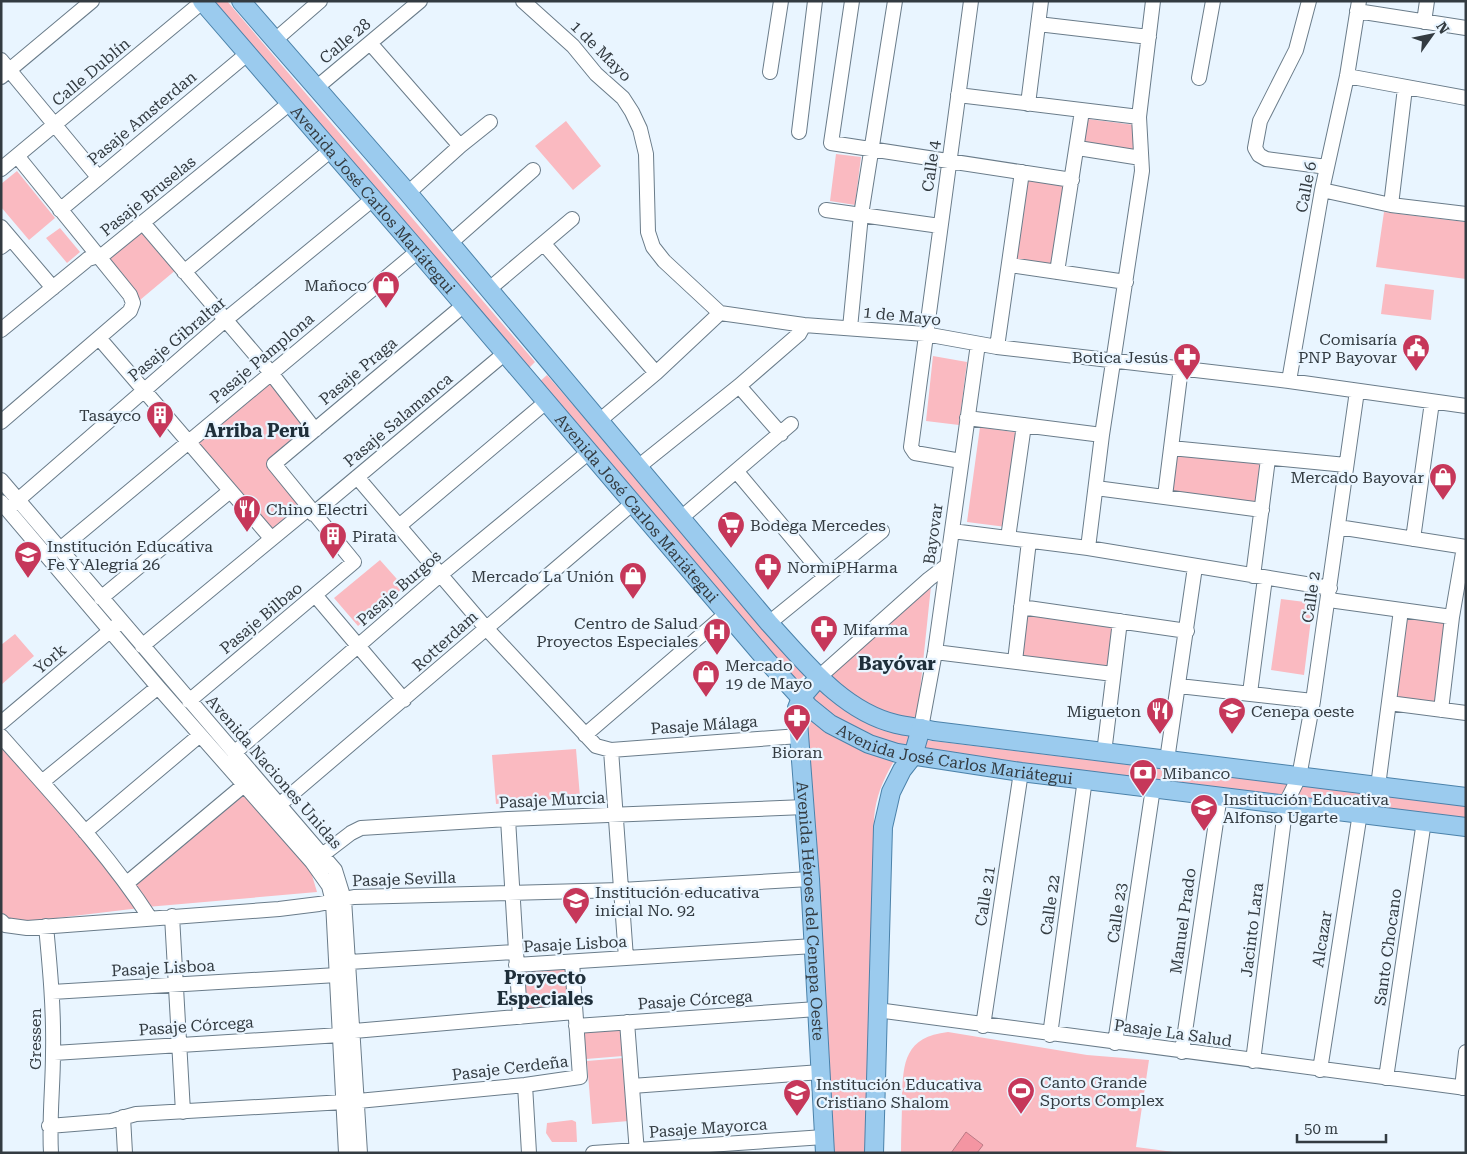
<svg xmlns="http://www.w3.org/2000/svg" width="1467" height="1154" font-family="'Roboto Serif',serif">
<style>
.green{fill:#fabac1}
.water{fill:#f495a2;stroke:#ba7a85}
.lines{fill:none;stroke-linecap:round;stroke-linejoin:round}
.minor-casing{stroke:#6a7c8a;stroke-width:16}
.major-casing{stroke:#4b82aa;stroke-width:20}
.minor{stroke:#fff;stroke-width:14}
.major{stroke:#9bcbee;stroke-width:18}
.labels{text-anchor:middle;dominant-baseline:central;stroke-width:4.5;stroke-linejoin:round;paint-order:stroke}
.street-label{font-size:16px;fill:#333b41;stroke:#e9f5ff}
.poi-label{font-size:16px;fill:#333b41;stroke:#e9f5ff;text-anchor:start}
.neighbourhood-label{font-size:18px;font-weight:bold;fill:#1f2f3a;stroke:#e9f5ff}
.quarter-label{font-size:19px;font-weight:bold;fill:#1f2f3a;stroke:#e9f5ff}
</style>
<rect width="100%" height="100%" fill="#e9f5ff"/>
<path class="green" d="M207 1H227L535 362 527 370Z
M1088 119 1135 125 1134 152 1080 146Z
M566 121 601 166 573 190 535 146Z
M836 154 861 157 855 205 830 201Z
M17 171 55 218 29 240 1 207V184Z
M1026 176 1068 182 1055 267 1014 262Z
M1384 212 1466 222V279L1376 267Z
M141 225 177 269 140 300 103 256Z
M60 228 80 252 67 263 46 238Z
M1385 284 1434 290 1431 320 1381 314Z
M933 356 967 362 959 425 926 421Z
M547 375 806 674 796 683 538 383Z
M272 379 312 429 271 464 306 508 271 535 192 445Z
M980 427 1019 433 1006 527 967 522Z
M1174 453 1262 463 1257 505 1169 491Z
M380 560 404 587 358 626 334 598Z
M931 586 917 720 887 712 855 699 828 677Z
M1281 599 1313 603 1304 675 1271 670Z
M1028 612 1117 624 1111 669 1022 659Z
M1405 615 1448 620 1439 708 1392 703Z
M15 634 34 656 1 685V645Z
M818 688C847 719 876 726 915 737L911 751 846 728 808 697Z
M808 716 894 761C883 780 876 796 874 818L866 1153H831L806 718Z
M926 740 1466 806V818L923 754Z
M1 741 140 908 15 923 1 912Z
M576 749 580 797 496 804 492 755Z
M241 788 309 865 317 892 147 907 130 883Z
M570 964 573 1010 521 1014 518 967Z
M620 1026 623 1056 586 1059 583 1029Z
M948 1032 1087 1055 1149 1060 1136 1147 1181 1153H901C901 1135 902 1117 902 1098 903 1062 905 1037 948 1032Z
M623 1058 629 1121 592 1124 587 1061Z
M572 1120 576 1122 577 1142H552L546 1133 547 1123Z"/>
<path class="water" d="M966 1132 983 1145 977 1153H951Z"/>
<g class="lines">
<defs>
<path id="minor" d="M523 1 573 46 596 74 623 98 632 112 640 129 646 154 648 232 653 247 664 261 720 313 804 325 925 334 997 347 1289 381 1466 406
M852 1 831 143 1072 180
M1309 1 1296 50 1260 121 1255 148 1259 155 1266 159 1327 167
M1357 11 1466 28
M1424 22 1427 1
M1038 24 1149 37
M275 40 320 1
M370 43 460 146
M1 60 98 177
M770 72 781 1
M1347 76 1466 98
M1 77 92 1
M1199 78 1213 1
M316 88 420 1
M958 95 1139 117
M1028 104 1041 1
M799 132 815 1
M1078 148 1141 158
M1 169 202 2
M1322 190 1391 205 1466 214
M408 193 460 146 490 122
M1391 205 1405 88
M60 210 247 54
M826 210 940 226
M143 223 271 373 315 430
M1 227 53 288
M449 244 533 170
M544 244 656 373
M1 247 11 239
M1010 265 1126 282
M184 272 331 150
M1057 272 1082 111
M488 290 572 219
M850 328 861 215 895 1
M1 330 88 259 104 254 290 103
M99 338 271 538
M997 347 1022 172
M1289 381 1322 190 1347 76 1359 1
M739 386 781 434
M967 418 1102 435
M599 421 656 373 720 313
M1 422 130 311 133 303 130 295 18 157
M1171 448 1346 465
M961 461 915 453 911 447 971 1
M638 467 739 386 799 334 804 325
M737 472 825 577
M357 477 486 628 596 746 611 750 799 736
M1 480 335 870 344 899 360 1153
M1096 488 1262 510
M1165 496 1181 368
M1 502 158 687 312 862 329 886 333 902 346 1153
M11 506 224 321 373 199
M313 514 504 354
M681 518 791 424
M399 526 546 402
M1338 527 1466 547
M952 531 1088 548 1330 588
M1008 538 1024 425
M1413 539 1432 402
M1088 548 1102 435 1142 171 1139 117 1153 1
M59 550 418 251
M1253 576 1268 459
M315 595 404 700
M101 598 230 491
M1329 600 1452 617
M1021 607 1187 631
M769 623 882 531
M142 646 309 508
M935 652 1113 674
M1015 661 1029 541
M819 677 929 579 946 566
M1179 686 1313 701
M1250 693 1265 578
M189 701 354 562 274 464 464 305
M1389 703 1466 713
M1441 710 1452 617 1464 547
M1 723 117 625
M921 728 935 652 978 344
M585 735 727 613
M1 736C53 795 107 852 150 918
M611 750 626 958
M234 753 440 575 589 452
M1104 753 1120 621
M1167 760 1195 567
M42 782 158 687
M1378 786 1401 610
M279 805 633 503
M508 819 520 1017
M85 832 200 735
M317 859 351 833 361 828 508 819 805 807
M127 883 244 785
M172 916 183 1112
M1 921 5 925 27 928 279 909 319 904 354 897 621 890 810 879
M46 926C50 968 54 1011 53 1053 53 1086 49 1119 51 1153
M349 962 515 952
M516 965 814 946
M52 992 337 975
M877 1010 1466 1088
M627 1022 637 1153
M576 1026 817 1009
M983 1026 1021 772
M354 1031 575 1012
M1050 1035 1085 779
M1115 1043 1153 788
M1182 1052 1220 795
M54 1053 340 1035
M1253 1061 1286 803 1299 777 1313 701 1357 391
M1320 1070 1360 813
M1386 1078 1424 821
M525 1085 529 1153
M632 1086 821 1072
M1462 1088 1466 1052
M358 1101 525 1085 580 1077 572 962
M123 1117 125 1153
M49 1126 111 1121 136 1114 344 1102
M593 1153 824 1137"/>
<g id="major">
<path id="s1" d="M202 1 418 251 768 662 809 707 830 724 869 744 897 753 1021 772 1466 827"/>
<path d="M241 1 408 193 769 623C805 662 842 711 896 724 909 727 922 728 934 731L1466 797"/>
<path id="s2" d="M819 677 801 698 797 708 810 879 825 1153"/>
<path d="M874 1153 883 827 891 792 902 770 913 756 921 728"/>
</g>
</defs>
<use href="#minor" class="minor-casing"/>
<use href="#major" class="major-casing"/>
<use href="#minor" class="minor"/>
<use href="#major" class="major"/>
</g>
<defs>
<symbol id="shop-pin" viewBox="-11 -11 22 30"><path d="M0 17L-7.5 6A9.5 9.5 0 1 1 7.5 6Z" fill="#c6375a" stroke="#e9f5ff"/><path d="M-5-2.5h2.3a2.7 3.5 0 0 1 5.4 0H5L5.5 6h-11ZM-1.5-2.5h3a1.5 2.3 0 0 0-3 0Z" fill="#fff"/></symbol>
<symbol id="civic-pin" viewBox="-11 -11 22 30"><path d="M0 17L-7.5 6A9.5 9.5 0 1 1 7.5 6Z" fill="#c6375a" stroke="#e9f5ff"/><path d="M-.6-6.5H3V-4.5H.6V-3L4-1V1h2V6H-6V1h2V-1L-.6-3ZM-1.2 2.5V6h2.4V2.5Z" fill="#fff"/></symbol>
<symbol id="pharmacy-pin" viewBox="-11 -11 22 30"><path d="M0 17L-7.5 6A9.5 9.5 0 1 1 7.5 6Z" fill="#c6375a" stroke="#e9f5ff"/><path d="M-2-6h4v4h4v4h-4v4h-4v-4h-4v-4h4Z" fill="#fff"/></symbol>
<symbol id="building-pin" viewBox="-11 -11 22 30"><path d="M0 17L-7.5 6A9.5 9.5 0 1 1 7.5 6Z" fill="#c6375a" stroke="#e9f5ff"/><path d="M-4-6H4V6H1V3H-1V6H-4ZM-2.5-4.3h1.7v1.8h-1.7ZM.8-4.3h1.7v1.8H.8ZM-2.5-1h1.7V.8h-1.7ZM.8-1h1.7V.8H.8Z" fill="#fff"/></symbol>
<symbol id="restaurant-pin" viewBox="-11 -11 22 30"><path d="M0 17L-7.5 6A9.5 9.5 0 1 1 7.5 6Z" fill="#c6375a" stroke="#e9f5ff"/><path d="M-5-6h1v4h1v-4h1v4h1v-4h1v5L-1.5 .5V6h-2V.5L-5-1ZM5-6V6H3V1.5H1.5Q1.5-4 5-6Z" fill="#fff"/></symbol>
<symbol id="supermarket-pin" viewBox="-11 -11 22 30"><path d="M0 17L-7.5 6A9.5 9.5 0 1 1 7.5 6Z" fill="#c6375a" stroke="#e9f5ff"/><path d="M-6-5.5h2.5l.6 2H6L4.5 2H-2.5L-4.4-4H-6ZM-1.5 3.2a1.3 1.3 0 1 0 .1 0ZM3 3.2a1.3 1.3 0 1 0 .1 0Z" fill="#fff"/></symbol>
<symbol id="school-pin" viewBox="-11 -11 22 30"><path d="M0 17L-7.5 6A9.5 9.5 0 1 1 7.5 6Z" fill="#c6375a" stroke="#e9f5ff"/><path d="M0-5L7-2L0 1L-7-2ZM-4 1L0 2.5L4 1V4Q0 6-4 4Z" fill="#fff"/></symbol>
<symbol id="hospital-pin" viewBox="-11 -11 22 30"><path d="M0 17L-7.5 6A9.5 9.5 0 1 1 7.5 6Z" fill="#c6375a" stroke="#e9f5ff"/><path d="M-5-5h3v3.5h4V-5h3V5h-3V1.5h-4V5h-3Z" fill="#fff"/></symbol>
<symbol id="bank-pin" viewBox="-11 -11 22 30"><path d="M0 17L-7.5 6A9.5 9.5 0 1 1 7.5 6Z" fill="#c6375a" stroke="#e9f5ff"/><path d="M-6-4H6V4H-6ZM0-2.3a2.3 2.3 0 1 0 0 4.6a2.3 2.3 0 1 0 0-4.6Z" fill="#fff"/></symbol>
<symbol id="stadium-pin" viewBox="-11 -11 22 30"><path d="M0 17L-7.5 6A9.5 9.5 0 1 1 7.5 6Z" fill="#c6375a" stroke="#e9f5ff"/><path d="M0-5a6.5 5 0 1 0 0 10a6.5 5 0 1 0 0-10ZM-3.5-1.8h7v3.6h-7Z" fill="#fff"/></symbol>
</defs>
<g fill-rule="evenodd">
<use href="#shop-pin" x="370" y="269" width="32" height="43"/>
<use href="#civic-pin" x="1400" y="332" width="32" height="43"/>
<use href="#pharmacy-pin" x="1171" y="341" width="32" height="43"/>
<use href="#building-pin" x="144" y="399" width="32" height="43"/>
<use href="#shop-pin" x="1427" y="461" width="32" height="43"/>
<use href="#restaurant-pin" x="231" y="493" width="32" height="43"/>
<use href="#supermarket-pin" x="715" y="509" width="32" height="43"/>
<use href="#building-pin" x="317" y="520" width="32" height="43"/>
<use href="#school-pin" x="12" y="539" width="32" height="43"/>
<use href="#pharmacy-pin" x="752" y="551" width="32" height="43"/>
<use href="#shop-pin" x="617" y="560" width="32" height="43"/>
<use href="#pharmacy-pin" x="808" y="613" width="32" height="43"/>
<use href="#hospital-pin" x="701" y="616" width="32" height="43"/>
<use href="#shop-pin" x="690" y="658" width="32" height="43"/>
<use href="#restaurant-pin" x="1144" y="695" width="32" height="43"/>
<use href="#school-pin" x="1216" y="695" width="32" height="43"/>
<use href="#pharmacy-pin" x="781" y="702" width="32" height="43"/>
<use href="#bank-pin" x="1127" y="757" width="32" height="43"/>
<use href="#school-pin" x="1188" y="792" width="32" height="43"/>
<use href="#school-pin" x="560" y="885" width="32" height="43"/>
<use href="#stadium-pin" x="1005" y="1075" width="32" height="43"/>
<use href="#school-pin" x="781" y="1077" width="32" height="43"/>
</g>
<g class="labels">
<g class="street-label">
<text transform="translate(345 41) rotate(-40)">Calle 28</text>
<text transform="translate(601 51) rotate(45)">1 de Mayo</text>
<text transform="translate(91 72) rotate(-40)">Calle Dublín</text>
<text transform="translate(142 118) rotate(-40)">Pasaje Amsterdan</text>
<text transform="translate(931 166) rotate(-82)">Calle 4</text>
<text transform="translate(1306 187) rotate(-79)">Calle 6</text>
<text transform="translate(148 196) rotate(-39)">Pasaje Bruselas</text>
<text stroke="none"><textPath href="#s1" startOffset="262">Avenida José Carlos Mariátegui</textPath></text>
<text transform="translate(902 316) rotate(6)">1 de Mayo</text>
<text transform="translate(177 339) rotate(-40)">Pasaje Gibraltar</text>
<text transform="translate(262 358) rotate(-40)">Pasaje Pamplona</text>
<text transform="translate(358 371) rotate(-40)">Pasaje Praga</text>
<text transform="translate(398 420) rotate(-40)">Pasaje Salamanca</text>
<text stroke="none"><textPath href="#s1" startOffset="668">Avenida José Carlos Mariátegui</textPath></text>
<text transform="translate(933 534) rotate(-82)">Bayovar</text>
<text transform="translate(399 588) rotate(-41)">Pasaje Burgos</text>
<text transform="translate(1311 597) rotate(-82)">Calle 2</text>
<text transform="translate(261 618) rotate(-40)">Pasaje Bilbao</text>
<text transform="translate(445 641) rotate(-42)">Rotterdam</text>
<text transform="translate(50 659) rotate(-40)">York</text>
<text transform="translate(704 725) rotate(-4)">Pasaje Málaga</text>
<text stroke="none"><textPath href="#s1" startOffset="1088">Avenida José Carlos Mariátegui</textPath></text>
<text transform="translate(274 772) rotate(49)">Avenida Naciones Unidas</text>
<text transform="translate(552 800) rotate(-3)">Pasaje Murcia</text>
<text transform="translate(404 879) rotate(-2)">Pasaje Sevilla</text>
<text transform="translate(985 896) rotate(-81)">Calle 21</text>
<text transform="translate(1050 905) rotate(-82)">Calle 22</text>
<text stroke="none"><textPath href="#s2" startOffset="242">Avenida Héroes del Cenepa Oeste</textPath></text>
<text transform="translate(1117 913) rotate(-82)">Calle 23</text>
<text transform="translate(1183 921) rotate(-82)">Manuel Prado</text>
<text transform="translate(1252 930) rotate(-83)">Jacinto Lara</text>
<text transform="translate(1322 939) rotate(-81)">Alcazar</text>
<text transform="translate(575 944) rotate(-3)">Pasaje Lisboa</text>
<text transform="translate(1388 947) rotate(-82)">Santo Chocano</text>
<text transform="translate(163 968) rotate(-3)">Pasaje Lisboa</text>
<text transform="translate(695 1000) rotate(-4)">Pasaje Córcega</text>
<text transform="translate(196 1026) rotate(-4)">Pasaje Córcega</text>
<text transform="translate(1173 1033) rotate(8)">Pasaje La Salud</text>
<text transform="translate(35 1039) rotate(-90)">Gressen</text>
<text transform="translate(510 1068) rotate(-7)">Pasaje Cerdeña</text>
<text transform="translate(708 1128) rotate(-4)">Pasaje Mayorca</text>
</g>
<g class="poi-label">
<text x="367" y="285" text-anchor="end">Mañoco</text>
<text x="1397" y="339" text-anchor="end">Comisaría<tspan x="1397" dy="18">PNP Bayovar</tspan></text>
<text x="1168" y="357" text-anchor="end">Botica Jesús</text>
<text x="141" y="415" text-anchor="end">Tasayco</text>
<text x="1424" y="477" text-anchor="end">Mercado Bayovar</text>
<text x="266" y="509">Chino Electri</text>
<text x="750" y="525">Bodega Mercedes</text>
<text x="352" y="536">Pirata</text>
<text x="47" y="546">Institución Educativa<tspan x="47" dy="18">Fe Y Alegria 26</tspan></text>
<text x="787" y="567">NormiPHarma</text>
<text x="614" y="576" text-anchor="end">Mercado La Unión</text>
<text x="698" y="623" text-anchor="end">Centro de Salud<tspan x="698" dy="18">Proyectos Especiales</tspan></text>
<text x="843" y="629">Mifarma</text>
<text x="725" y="665">Mercado<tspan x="725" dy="18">19 de Mayo</tspan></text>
<text x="1141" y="711" text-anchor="end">Migueton</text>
<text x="1251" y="711">Cenepa oeste</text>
<text x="797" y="752" text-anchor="middle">Bioran</text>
<text x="1162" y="773">Mibanco</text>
<text x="1223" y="799">Institución Educativa<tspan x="1223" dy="18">Alfonso Ugarte</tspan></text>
<text x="595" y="892">Institución educativa<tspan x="595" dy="18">inicial No. 92</tspan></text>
<text x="1040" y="1082">Canto Grande<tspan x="1040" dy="18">Sports Complex</tspan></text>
<text x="816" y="1084">Institución Educativa<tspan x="816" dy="18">Cristiano Shalom</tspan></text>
</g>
<g class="neighbourhood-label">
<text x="257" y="430">Arriba Perú</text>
<text x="545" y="977">Proyecto<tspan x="545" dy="21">Especiales</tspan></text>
</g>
<g class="quarter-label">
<text x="897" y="663">Bayóvar</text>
</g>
</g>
<rect width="1467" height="1154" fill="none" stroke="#333b41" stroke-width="5"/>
<g transform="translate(1432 35) rotate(57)" stroke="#e9f5ff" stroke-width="4" paint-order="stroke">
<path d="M0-4L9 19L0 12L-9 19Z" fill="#333b41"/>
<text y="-8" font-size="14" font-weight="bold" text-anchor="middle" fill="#333b41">N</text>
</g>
<path d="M1297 1134v8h89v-8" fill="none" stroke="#333b41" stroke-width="2.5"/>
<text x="1304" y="1134" font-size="15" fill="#333b41" stroke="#e9f5ff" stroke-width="4" paint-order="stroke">50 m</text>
</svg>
